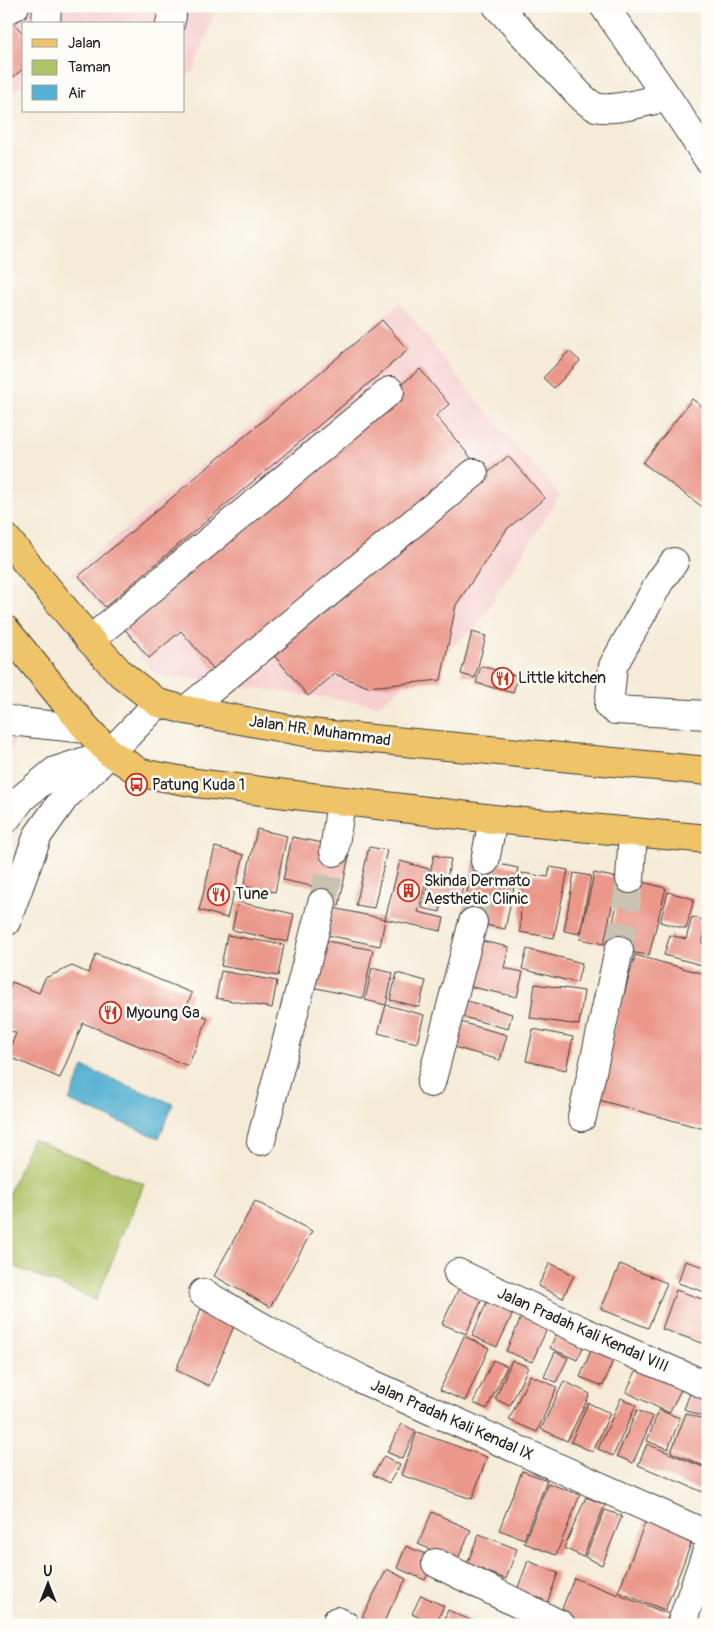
<svg xmlns="http://www.w3.org/2000/svg" width="714" height="1631" font-family="Pangolin,sans-serif">
<style>
.built{fill:#f7cfd1}
.green{fill:#afc367;stroke:#667042}
.water{fill:#54b1d2;stroke:#386677}
.building{fill:#eb978a}
.lines{fill:none;stroke-linecap:round;stroke-linejoin:round}
.minor-tunnel{stroke:#cac2b2;stroke-width:28;stroke-dasharray:28 14;stroke-linecap:butt}
.minor-casing{stroke:#3d3b38;stroke-width:30}
.major-casing{stroke:#3d3b38;stroke-width:30}
.minor{stroke:#fff;stroke-width:28}
.major{stroke:#efc469;stroke-width:28}
.labels{text-anchor:middle;dominant-baseline:central;stroke-width:5;stroke-linejoin:round;paint-order:stroke}
.poi-label{font-size:16px;fill:#1c1c1c;stroke:#fdfcf7;text-anchor:start}
.street-label{font-size:16px;fill:#1c1c1c;stroke:#fdfcf7}
</style>
<rect width="100%" height="100%" fill="#fdfcf7"/>
<filter id="ink" filterUnits="userSpaceOnUse"><feTurbulence type="fractalNoise" baseFrequency=".02" numOctaves="2"/><feDisplacementMap in="SourceGraphic" scale="10" xChannelSelector="R" yChannelSelector="G"/><feConvolveMatrix kernelMatrix="1 2 1 2 8 2 1 2 1" color-interpolation-filters="sRGB"/></filter>
<filter id="wash" filterUnits="userSpaceOnUse"><feTurbulence type="fractalNoise" baseFrequency=".0096" numOctaves="4" result="noise"/><feDisplacementMap in="SourceGraphic" scale="20" xChannelSelector="R" yChannelSelector="G"/><feGaussianBlur stdDeviation="1.12" result="paint"/><feColorMatrix in="noise" values="0 0 0 0 0 0 0 0 0 0 0 0 0 0 0 0 0 1.4 0 .05"/><feComposite in="paint" operator="in"/></filter>
<g filter="url(#wash)">
<rect width="100%" height="100%" fill="#f5ebd7"/>
<path class="built" d="M6 6H217L194 71 184 76V24H24V84L6 98Z
M400 303 481 406 560 495 476 627 379 705 155 674 72 573Z
M6 733 16 736 6 762Z"/>
<path class="green" d="M32 1139 144 1184 96 1300 6 1263V1200Z"/>
<path class="water" d="M83 1067 173 1104 159 1138 69 1101Z"/>
<g id="blocks">
<path class="building" d="M8 16 24 35V68L6 83V17Z
M382 320 408 350 105 607 79 576Z
M569 351 580 361 554 388 543 378Z
M420 369 449 404 436 416 472 459 217 673 181 631 149 658 118 621Z
M692 399 708 411V511L643 463Z
M508 456 545 498 507 529 456 605 441 680 368 687 335 674 308 696 272 653Z
M472 632 486 636 475 678 461 674Z
M481 666 518 676 513 693 476 683Z
M257 829 287 836 275 892 244 886Z
M292 837 328 844 327 851 349 855 339 906 313 901 316 887 283 880Z
M215 847 244 855 227 918 199 910Z
M369 847 387 850 374 908 356 905Z
M434 855 451 859 446 883 463 887 460 899 443 895 440 912 422 908Z
M474 859 518 868 505 929 461 920Z
M400 861 429 869 418 912 444 918 441 931 385 919 380 946 327 935 333 908 385 919Z
M550 867 568 870 554 938 520 932 522 873 548 877Z
M574 873 591 876 580 934 564 931Z
M594 873 618 878 604 944 580 939Z
M623 877 666 888 649 955 607 949Z
M668 892 694 899 686 929 660 922Z
M238 902 294 914 288 942 232 930Z
M692 917 708 921 702 943 708 945V955L705 966 664 955 670 935 686 939Z
M227 935 284 945 278 976 221 966Z
M317 939 373 950 363 998 307 986Z
M477 940 509 947 504 968 523 972 517 997 467 986Z
M527 949 582 963 577 983 522 969Z
M96 954 192 993 186 1009 208 1018 188 1066 83 1023 60 1078 7 1056 16 1033 6 1029V995L12 982 39 993 45 978 72 966 88 973Z
M635 955 708 975V1130L595 1099Z
M372 968 393 973 386 1005 424 1015 417 1043 378 1033 386 1005 365 1000Z
M221 971 277 981 272 1008 216 998Z
M397 973 426 981 419 1007 390 1000Z
M535 984 584 991 579 1025 530 1018Z
M464 1000 512 1014 508 1029 459 1016Z
M453 1020 507 1035 500 1060 446 1045Z
M533 1029 573 1037 566 1070 526 1061Z
M255 1201 312 1231 270 1307 214 1276Z
M685 1261 708 1268V1293L678 1283Z
M550 1263 574 1275 563 1298 538 1286Z
M620 1264 667 1283 648 1328 601 1309Z
M460 1286 483 1297 466 1334 442 1324Z
M676 1290 708 1301V1345L662 1329Z
M489 1297 515 1309 497 1347 472 1336Z
M201 1309 234 1326 209 1386 176 1370Z
M524 1311 550 1322 532 1362 506 1351Z
M559 1327 587 1339 577 1360 550 1348Z
M464 1336 489 1348 465 1401 440 1390Z
M593 1346 615 1355 603 1386 580 1377Z
M555 1352 568 1358 556 1382 544 1377Z
M493 1360 507 1366 487 1409 473 1403Z
M512 1360 528 1367 510 1406 495 1399Z
M639 1365 683 1386 669 1413 626 1392Z
M530 1375 557 1387 537 1432 509 1420Z
M564 1381 590 1394 567 1441 541 1429Z
M693 1386 708 1392V1419L684 1409Z
M621 1398 636 1405 613 1456 598 1449Z
M588 1403 610 1413 593 1452 571 1442Z
M637 1410 653 1417 633 1463 617 1456Z
M659 1410 680 1418 668 1449 647 1441Z
M686 1413 708 1421V1457L704 1466 671 1452Z
M402 1424 416 1431 402 1459 387 1452Z
M417 1432 487 1457 472 1499 401 1475Z
M647 1444 708 1469V1481L703 1492 638 1465Z
M384 1456 400 1465 389 1483 373 1475Z
M522 1471 547 1480 524 1539 499 1530Z
M548 1483 580 1495 556 1555 524 1543Z
M586 1497 605 1505 583 1557 564 1548Z
M605 1510 622 1516 602 1565 585 1557Z
M432 1512 471 1530 457 1561 418 1544Z
M647 1518 694 1536 665 1610 618 1592Z
M479 1534 517 1549 506 1579 467 1564Z
M406 1546 435 1558 425 1580 397 1568Z
M528 1561 558 1573 545 1609 514 1598Z
M387 1569 406 1579 382 1625H378L362 1617Z
M574 1578 669 1614 665 1625H589L560 1614Z
M421 1595 444 1606 435 1625 412 1614Z
M448 1610 481 1625H442Z
M411 1619 423 1625H408Z"/>
</g>
</g>
<g filter="url(#ink)">
<use href="#blocks" fill-opacity="0" stroke="#3d3b38" stroke-width="1"/>
<g class="lines">
<path class="minor-tunnel" d="M322 903 334 852
M473 922 485 861
M619 950 630 879"/>
<defs>
<path id="minor" d="M169 6 172 16 170 24
M497 6 577 92C582 97 588 104 596 107 611 112 650 101 667 97
M604 6 667 97 708 159
M6 10 15 6
M46 24 47 6
M674 562 660 581 613 666 609 706 615 710 708 715
M90 640 390 391
M186 710 474 473
M6 719 19 722 87 729
M6 819 22 798 55 771 104 755
M334 852 341 801
M485 861 493 819
M630 879 633 832
M6 922 38 835 65 797 110 753 158 703
M431 1083 473 922
M582 1117 619 950
M261 1141 322 903
M458 1273 604 1341 708 1386
M203 1293 278 1336 361 1379 708 1535
M436 1563 561 1625
M337 1621 345 1625
M681 1625 708 1548"/>
<path id="major" d="M6 538 90 640 121 674 158 703 186 710 310 733 708 771
M6 630 87 729 110 753 141 773 196 783 493 819 708 839"/>
</defs>
<use href="#minor" class="minor-casing"/>
<use href="#major" class="major-casing"/>
<use href="#minor" class="minor"/>
<use href="#major" class="major"/>
</g>
</g>
<defs>
<symbol id="restaurant-ring" viewBox="-11 -11 22 22"><circle r="9.5" fill="#fdfcf7" stroke="#c8321e" stroke-width="1.5"/><path d="M-5-6h1v4h1v-4h1v4h1v-4h1v5L-1.5 .5V6h-2V.5L-5-1ZM5-6V6H3V1.5H1.5Q1.5-4 5-6Z" fill="#c8321e"/></symbol>
<symbol id="bus-ring" viewBox="-11 -11 22 22"><circle r="9.5" fill="#fdfcf7" stroke="#c8321e" stroke-width="1.5"/><path d="M-5-6H5V4H4V6H2V4H-2V6H-4V4H-5ZM-3.5-4V0h7V-4ZM-3.5 1.2v1.5H-2V1.2ZM2 1.2v1.5H3.5V1.2Z" fill="#c8321e"/></symbol>
<symbol id="building-ring" viewBox="-11 -11 22 22"><circle r="9.5" fill="#fdfcf7" stroke="#c8321e" stroke-width="1.5"/><path d="M-4-6H4V6H1V3H-1V6H-4ZM-2.5-4.3h1.7v1.8h-1.7ZM.8-4.3h1.7v1.8H.8ZM-2.5-1h1.7V.8h-1.7ZM.8-1h1.7V.8H.8Z" fill="#c8321e"/></symbol>
</defs>
<g fill-rule="evenodd">
<use href="#restaurant-ring" x="490" y="666" width="25" height="25"/>
<use href="#bus-ring" x="124" y="772" width="25" height="25"/>
<use href="#building-ring" x="396" y="878" width="25" height="25"/>
<use href="#restaurant-ring" x="206" y="882" width="25" height="25"/>
<use href="#restaurant-ring" x="98" y="1000" width="25" height="25"/>
</g>
<g class="labels">
<g class="poi-label">
<text x="518" y="678">Little kitchen</text>
<text x="152" y="785">Patung Kuda 1</text>
<text x="424" y="881">Skinda Dermato<tspan x="424" dy="18">Aesthetic Clinic</tspan></text>
<text x="235" y="894">Tune</text>
<text x="126" y="1013">Myoung Ga</text>
</g>
<g class="street-label">
<text transform="translate(320 731) rotate(8)">Jalan HR. Muhammad</text>
<text transform="translate(583 1330) rotate(24)">Jalan Pradah Kali Kendal VIII</text>
<text transform="translate(452 1420) rotate(24)">Jalan Pradah Kali Kendal IX</text>
</g>
</g>
<rect width="714" height="1631" fill="none" stroke="#fdfcf7" stroke-width="25"/>
<rect x="22" y="22" width="162" height="90" fill="#fdfcf7" stroke="#a3a29f"/>
<rect x="32" y="39" width="25" height="8" fill="#efc469" stroke="#a3a29f"/>
<text x="68" y="48" font-size="15" fill="#1c1c1c">Jalan</text>
<rect x="32" y="60" width="25" height="15" fill="#afc367" stroke="#a3a29f"/>
<text x="68" y="72" font-size="15" fill="#1c1c1c">Taman</text>
<rect x="32" y="85" width="25" height="15" fill="#54b1d2" stroke="#a3a29f"/>
<text x="68" y="98" font-size="15" fill="#1c1c1c">Air</text>
<g transform="translate(48 1584)" stroke="#fdfcf7" stroke-width="4" paint-order="stroke">
<path d="M0-4L9 19L0 12L-9 19Z" fill="#1c1c1c"/>
<text y="-8" font-size="14" font-weight="bold" text-anchor="middle" fill="#1c1c1c">U</text>
</g>
</svg>
